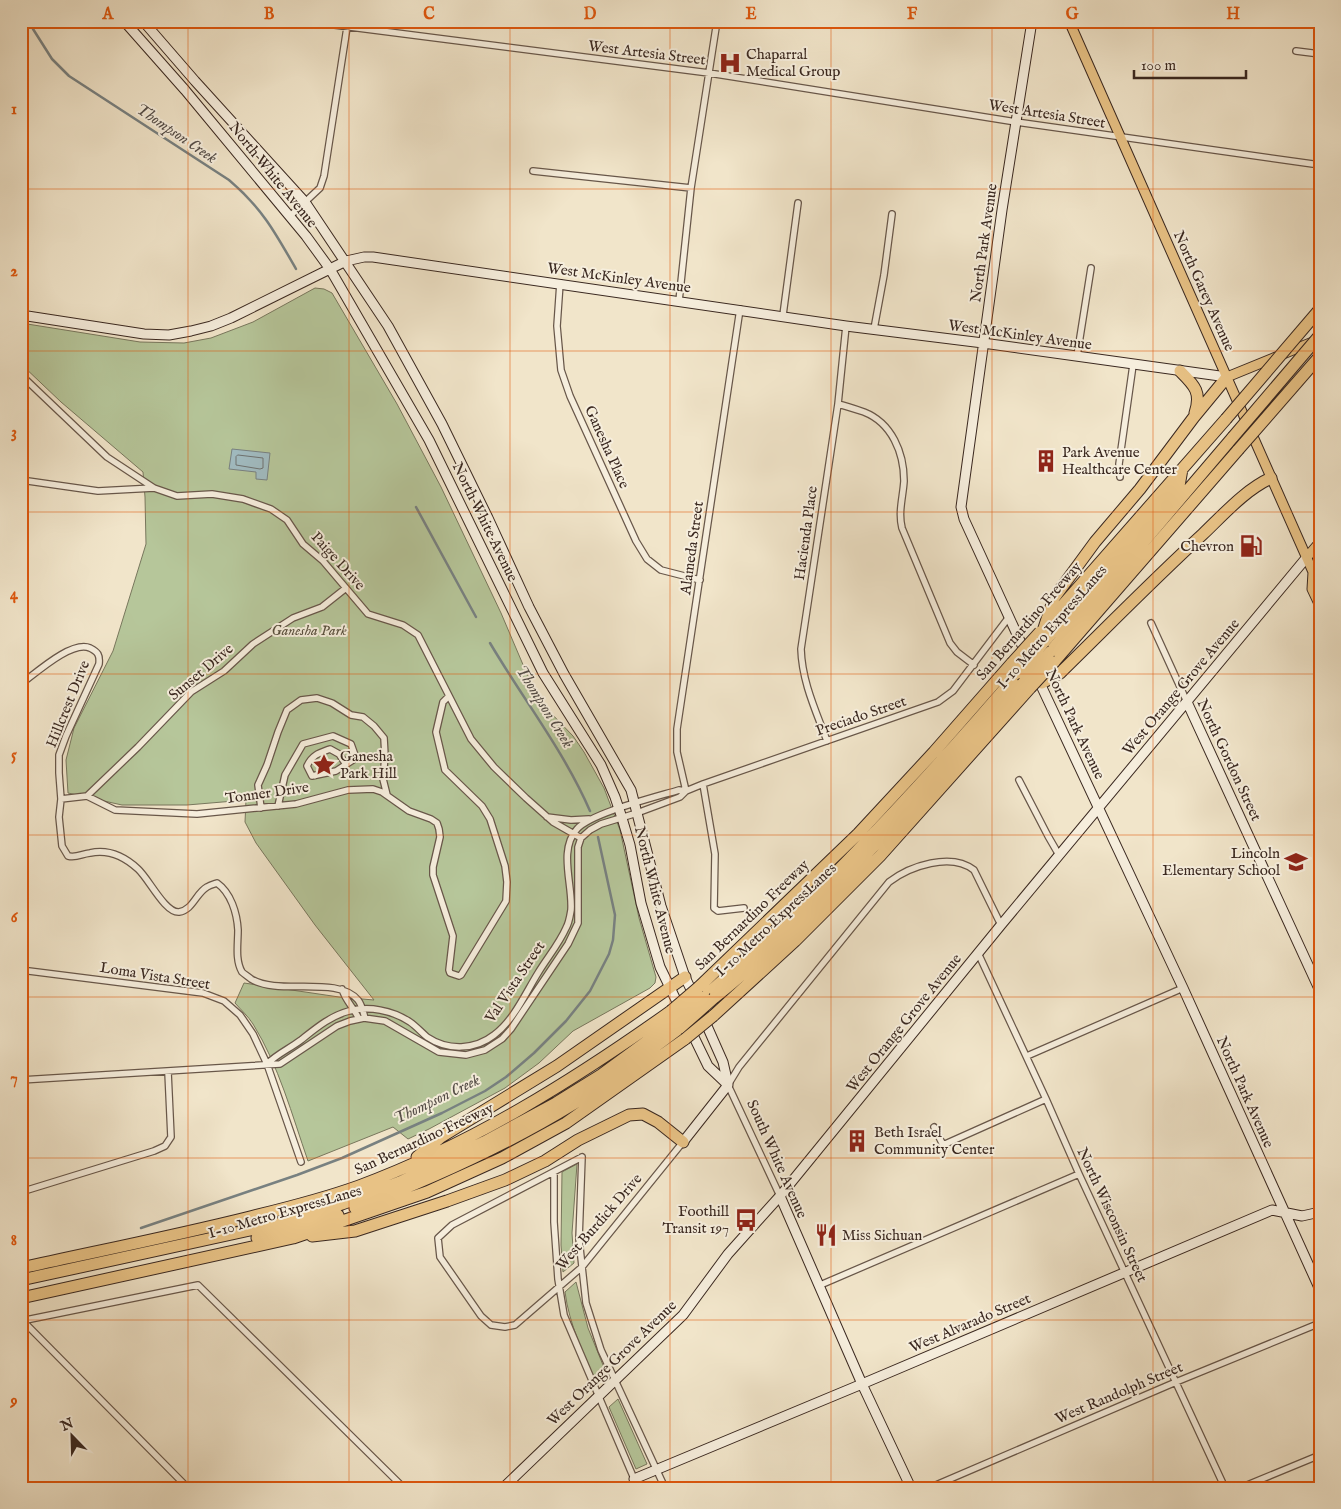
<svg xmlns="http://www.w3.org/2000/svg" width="1341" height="1509" font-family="'IM FELL English',serif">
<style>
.green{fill:#b6c69a;stroke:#78775d}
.water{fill:#a1bcc2;stroke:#788181}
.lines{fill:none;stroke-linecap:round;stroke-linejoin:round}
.shore{stroke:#6e7271;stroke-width:1}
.stream{stroke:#788181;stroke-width:2.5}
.street-casing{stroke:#68574a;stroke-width:8}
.secondary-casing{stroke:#3a2820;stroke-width:11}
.primary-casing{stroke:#3a2820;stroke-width:11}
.highway-casing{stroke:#3a2820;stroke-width:13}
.street{stroke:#f6eedd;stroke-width:5.5}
.secondary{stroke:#f6eedd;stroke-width:9}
.primary{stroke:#e8c285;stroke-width:9}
.highway{stroke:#e8c285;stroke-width:11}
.highway-bridge-casing{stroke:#3a2820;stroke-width:13;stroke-linecap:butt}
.highway-bridge{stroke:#e8c285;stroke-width:11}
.grid{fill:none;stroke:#df570d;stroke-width:1;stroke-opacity:0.55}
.labels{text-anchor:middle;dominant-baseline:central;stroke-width:4;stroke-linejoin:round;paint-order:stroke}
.street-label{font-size:15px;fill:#3a2820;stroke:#f6eedd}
.poi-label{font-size:15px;fill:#3a2820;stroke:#f6eedd;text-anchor:start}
.park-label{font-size:15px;font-style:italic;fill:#59503e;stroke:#f6eedd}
.water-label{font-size:16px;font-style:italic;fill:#544d48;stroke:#f6eedd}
.neatline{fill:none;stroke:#df570d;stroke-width:2}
.grid-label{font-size:16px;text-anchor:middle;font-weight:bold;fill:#df570d}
</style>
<rect width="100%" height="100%" fill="#f1e5ca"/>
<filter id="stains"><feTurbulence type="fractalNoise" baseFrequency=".004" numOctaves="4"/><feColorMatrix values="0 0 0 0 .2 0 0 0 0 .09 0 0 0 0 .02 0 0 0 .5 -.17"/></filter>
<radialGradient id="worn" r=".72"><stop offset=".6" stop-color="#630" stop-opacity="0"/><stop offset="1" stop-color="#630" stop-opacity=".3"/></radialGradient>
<path class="green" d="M315 288 324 289 332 293 397 404 441 487 501 613 527 674 548 710 573 736 584 752 604 788 620 830 639 918 656 977 655 983 650 988 573 1031 539 1063 505 1088 429 1129 408 1139 393 1127 308 1161C292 1115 279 1066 253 1024 248 1016 241 1010 235 1003L244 983 339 997 374 1000 315 925 256 843 245 822 246 800 187 805H122L68 793 66 760 74 728 113 651 146 544 145 497 143 472 61 402 21 364V323L140 342 184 343 211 338 253 322Z
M577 1164 572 1233 574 1263 563 1272 561 1245 562 1172Z
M576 1282 588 1328 607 1375 597 1385C584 1355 569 1324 565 1292Z
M618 1399 647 1464 636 1469 609 1407Z"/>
<path class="water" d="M232 449 270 453 267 480 256 479V472L229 469Z"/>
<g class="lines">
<path class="shore" d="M238 455 263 458V468L260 469 236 465V457Z"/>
<path class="stream" d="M33 29 52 59 69 76 229 180C262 208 275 232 296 269
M416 507 476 617
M490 643C523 699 564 751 590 811
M141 1228 297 1175 342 1158 442 1113 485 1091 506 1077 534 1053 566 1021 590 991 609 954 613 940 615 915 598 837"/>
<defs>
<path id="street" d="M303 21 709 73 1016 122 1320 165
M1296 51 1320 54
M533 171 691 188
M290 216 320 188 324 176 348 21
M560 283 557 326 561 370 570 396 636 541 647 559 661 570 700 580
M679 301 691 188 717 21
M783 315 798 203
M874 329 884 275 892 214
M1077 356 1091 268
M21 375 107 457 154 488 177 496 212 494 243 499 271 509 287 520 303 544 323 561 368 614 403 625 418 635 471 739 494 767 526 798 553 822 581 838
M838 404C846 406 855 409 864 412 892 423 904 453 904 481 903 497 898 512 902 528L950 643 957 652 974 665
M1120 477 1119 464 1133 365
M21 480 98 491 154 488
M1151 623 1187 702
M21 684C36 673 72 640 90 648 98 652 100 655 99 664L66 736 59 755V773L61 799 59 817 62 846 68 856C77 858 81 854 90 853 108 849 125 857 138 869 149 879 165 913 179 912 193 910 196 893 207 887 210 885 214 884 217 883 231 893 237 913 238 930 238 944 235 960 242 972 244 974 249 977 251 979 279 996 337 975 358 1000 362 1005 363 1012 365 1018
M827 741C816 711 802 682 801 649L838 404 846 326
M1019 780 1048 836 1059 855
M703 784 715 854 714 908 718 911 744 908
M686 791 677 752V729L740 309
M87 796 138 747 191 692 224 671 253 644 293 618 322 607 346 588
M61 799 87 796 115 810 197 814 296 804 348 790 373 789 382 792 409 811 431 819 437 823 439 829 440 837 433 867V875L453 936 449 970 450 973 459 976 461 975 506 901 507 882 505 866 490 819 482 806 445 770 436 732 443 702 449 696
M278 806 285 775 303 744 333 736 351 744 356 758 336 771 312 776 307 766C312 755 319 753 330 749L339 754 345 763
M261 808 258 785 267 765 278 732 287 710 301 700 317 698 332 703 351 715 363 717 374 726 384 738 385 756 383 779 387 795
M547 817 571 820 589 819
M978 953 1046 1099 1079 1174 1225 1488
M21 970 203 993 224 1001 240 1015 253 1034 267 1064 301 1162
M342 989C345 1000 354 1008 359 1019
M1027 1056 1183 988
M267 1064C277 1054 289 1049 301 1040 315 1029 330 1016 349 1011 369 1006 392 1010 410 1022 416 1026 421 1032 427 1037 448 1051 475 1050 494 1035 514 1020 525 994 538 973 547 958 559 944 566 928 569 923 570 916 571 910 573 885 558 850 577 829 591 813 656 797 679 790L686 791
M21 1080 280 1064 337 1026 350 1021 364 1018 385 1021 439 1052 466 1055 485 1050 502 1039 511 1029 568 944 578 923V847L581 838 590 830 601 824 637 813 680 797 686 791 703 784 938 702 953 691 1009 617
M934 1127 943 1145 1046 1099
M582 1157 452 1225 438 1238 440 1257 481 1316 491 1325 505 1327 515 1325 582 1267 683 1142
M582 1157 579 1239 586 1303 601 1350 665 1488
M554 1172V1222L558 1279 564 1315 638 1488
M21 1192 154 1151 165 1146 171 1137 168 1072
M780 1196 728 1085 739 1067 889 882C910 866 951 852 974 870L1001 925
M818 1286 1079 1174
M21 1321 198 1285 404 1488
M23 1321 188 1488
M929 1488 1176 1382 1320 1323
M1240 1488 1320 1455"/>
<path id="secondary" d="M124 21 185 90 306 236 330 269 429 440 543 673 601 765 615 797 622 818 630 845 641 903 660 967 708 1066 728 1085
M143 21 195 81 305 202 388 326 442 424 488 518 529 607 564 674 631 790 661 906 685 977 695 998
M21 315 144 334 169 335 191 331 211 326 231 318 346 261 364 257H373L846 326 983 343 1227 377
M1026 654 964 519 961 507 1002 210 1032 21
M1038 679 1183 988 1320 1290
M1187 702 1320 991
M703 1017 723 1062 728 1084
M683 1142 728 1085
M780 1196 862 1384 911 1488
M634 1479 862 1384 1272 1210 1302 1216 1320 1212
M503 1488 683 1315 728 1254 780 1196 1001 925 1307 557"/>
<path id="primary" d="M1069 21 1313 572 1320 578
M1227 377 1315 341
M1307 557 1320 542
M1313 572 1312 589 1320 606"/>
<path id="highway" d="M1180 371C1194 385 1202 392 1195 413
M1047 623 1226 419
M1044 628 1054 598 1095 542 1140 489 1194 417 1227 377
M1044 642 1179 486 1182 469
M1050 652 1233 437
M1054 662 1238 450
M1042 683 1060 673C1107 627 1154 579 1203 534 1224 514 1245 490 1271 478
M699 987 858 834 934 752 1012 663
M704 997C728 975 754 954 777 931 862 849 941 763 1018 673
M714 998C763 959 806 915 850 871 909 810 967 748 1022 684
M713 1016 795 941 880 856 1030 688
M417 1157 441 1137 557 1066 685 977
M355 1208C432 1179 505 1146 575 1103 611 1081 645 1054 680 1028
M312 1236 355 1231 447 1201 505 1180 545 1161 578 1140 629 1115 643 1114 658 1122 683 1142
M257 1238 338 1215
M21 1268C98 1251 174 1236 250 1217 287 1208 323 1199 359 1186 472 1144 574 1080 671 1011
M21 1280 286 1222 342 1204 400 1182 484 1142 556 1103 601 1075 676 1020
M21 1298 293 1238 427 1192 502 1158 566 1123 685 1039"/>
</defs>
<use href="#street" class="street-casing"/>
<use href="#secondary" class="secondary-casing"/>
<use href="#primary" class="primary-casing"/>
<use href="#highway" class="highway-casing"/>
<use href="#street" class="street"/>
<use href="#secondary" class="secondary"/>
<use href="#primary" class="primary"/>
<use href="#highway" class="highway"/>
<defs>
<path id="highway-bridge" d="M1226 419 1320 309
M1233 437 1320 335
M1238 450 1320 356
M1012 663 1040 632
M1018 673 1044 642
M1022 684 1050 652
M1030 688 1054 662
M671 1011 699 987
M676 1020 704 997
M680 1028 714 998
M685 1039 713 1016"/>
</defs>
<use href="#highway-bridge" class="highway-bridge-casing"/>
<use href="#highway-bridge" class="highway-bridge"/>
</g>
<path class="grid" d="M188 21V1488M349 21V1488M510 21V1488M670 21V1488M831 21V1488M992 21V1488M1153 21V1488M21 189H1320M21 351H1320M21 512H1320M21 674H1320M21 835H1320M21 997H1320M21 1158H1320M21 1320H1320"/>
<defs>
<symbol id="hospital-bare" viewBox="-9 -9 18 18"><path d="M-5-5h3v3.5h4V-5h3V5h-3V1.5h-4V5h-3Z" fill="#8f2418" stroke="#f6eedd" stroke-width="2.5" paint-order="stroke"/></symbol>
<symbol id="building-bare" viewBox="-9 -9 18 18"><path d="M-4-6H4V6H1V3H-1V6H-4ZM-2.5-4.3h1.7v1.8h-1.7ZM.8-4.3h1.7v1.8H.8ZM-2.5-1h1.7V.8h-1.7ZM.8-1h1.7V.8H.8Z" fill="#8f2418" stroke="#f6eedd" stroke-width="2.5" paint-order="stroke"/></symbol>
<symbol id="fuel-bare" viewBox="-9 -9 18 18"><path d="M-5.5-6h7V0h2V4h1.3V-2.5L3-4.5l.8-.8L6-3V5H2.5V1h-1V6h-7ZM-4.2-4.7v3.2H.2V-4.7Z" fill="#8f2418" stroke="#f6eedd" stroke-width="2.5" paint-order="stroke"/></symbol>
<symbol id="sight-bare" viewBox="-9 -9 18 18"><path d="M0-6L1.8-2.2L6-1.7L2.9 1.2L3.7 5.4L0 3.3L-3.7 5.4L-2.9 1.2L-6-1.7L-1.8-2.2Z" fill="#8f2418" stroke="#f6eedd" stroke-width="2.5" paint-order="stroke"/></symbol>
<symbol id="school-bare" viewBox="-9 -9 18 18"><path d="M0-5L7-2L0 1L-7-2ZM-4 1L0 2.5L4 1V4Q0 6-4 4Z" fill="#8f2418" stroke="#f6eedd" stroke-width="2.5" paint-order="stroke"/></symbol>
<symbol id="bus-bare" viewBox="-9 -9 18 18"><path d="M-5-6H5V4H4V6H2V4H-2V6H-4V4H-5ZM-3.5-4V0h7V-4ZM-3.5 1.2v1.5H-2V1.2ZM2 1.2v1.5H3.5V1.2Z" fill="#8f2418" stroke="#f6eedd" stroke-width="2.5" paint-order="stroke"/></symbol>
<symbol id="restaurant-bare" viewBox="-9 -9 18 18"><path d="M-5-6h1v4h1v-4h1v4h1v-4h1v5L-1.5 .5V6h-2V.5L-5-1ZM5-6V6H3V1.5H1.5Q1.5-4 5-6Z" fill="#8f2418" stroke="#f6eedd" stroke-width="2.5" paint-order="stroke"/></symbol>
</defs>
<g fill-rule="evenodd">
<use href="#hospital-bare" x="714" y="47" width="32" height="32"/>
<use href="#building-bare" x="1030" y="445" width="32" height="32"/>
<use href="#fuel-bare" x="1235" y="530" width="32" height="32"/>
<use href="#sight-bare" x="308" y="749" width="32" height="32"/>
<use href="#school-bare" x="1280" y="846" width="32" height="32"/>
<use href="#building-bare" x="841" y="1125" width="32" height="32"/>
<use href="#bus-bare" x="730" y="1204" width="32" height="32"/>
<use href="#restaurant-bare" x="810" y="1219" width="32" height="32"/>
</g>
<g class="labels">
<g class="street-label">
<text transform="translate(647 53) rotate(7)">West Artesia Street</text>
<text transform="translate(1047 114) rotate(9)">West Artesia Street</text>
<text transform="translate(273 175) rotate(51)">North White Avenue</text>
<text transform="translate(984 243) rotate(-82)">North Park Avenue</text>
<text transform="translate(619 278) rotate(8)">West McKinley Avenue</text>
<text transform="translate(1204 291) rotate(66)">North Garey Avenue</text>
<text transform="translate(1020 335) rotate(8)">West McKinley Avenue</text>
<text transform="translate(607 447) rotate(66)">Ganesha Place</text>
<text transform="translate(485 522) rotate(64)">North White Avenue</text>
<text transform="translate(806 533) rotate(-82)">Hacienda Place</text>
<text transform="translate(692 548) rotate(-82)">Alameda Street</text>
<text transform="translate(338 561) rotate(48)">Paige Drive</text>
<text transform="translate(1029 621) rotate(-49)">San Bernardino Freeway</text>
<text transform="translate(1052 627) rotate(-49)">I-10 Metro ExpressLanes</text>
<text transform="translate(201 672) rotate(-40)">Sunset Drive</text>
<text transform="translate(1181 687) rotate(-50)">West Orange Grove Avenue</text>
<text transform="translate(68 704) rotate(-68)">Hillcrest Drive</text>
<text transform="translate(861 716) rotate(-19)">Preciado Street</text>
<text transform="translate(1075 724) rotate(65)">North Park Avenue</text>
<text transform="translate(1229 760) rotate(65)">North Gordon Street</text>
<text transform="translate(267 793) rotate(-8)">Tonner Drive</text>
<text transform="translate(655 890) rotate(76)">North White Avenue</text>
<text transform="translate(752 915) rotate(-44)">San Bernardino Freeway</text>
<text transform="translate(776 920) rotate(-43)">I-10 Metro ExpressLanes</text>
<text transform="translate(155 976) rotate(9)">Loma Vista Street</text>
<text transform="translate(515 982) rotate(-56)">Val Vista Street</text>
<text transform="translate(904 1023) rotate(-51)">West Orange Grove Avenue</text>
<text transform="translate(1245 1092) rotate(66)">North Park Avenue</text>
<text transform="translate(424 1139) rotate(-25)">San Bernardino Freeway</text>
<text transform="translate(777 1159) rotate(66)">South White Avenue</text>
<text transform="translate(285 1212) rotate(-16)">I-10 Metro ExpressLanes</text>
<text transform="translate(1112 1215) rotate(65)">North Wisconsin Street</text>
<text transform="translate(599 1222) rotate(-49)">West Burdick Drive</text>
<text transform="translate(970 1323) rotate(-23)">West Alvarado Street</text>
<text transform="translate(612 1363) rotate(-44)">West Orange Grove Avenue</text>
<text transform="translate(1119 1393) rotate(-23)">West Randolph Street</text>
</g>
<g class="poi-label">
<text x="746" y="54">Chaparral<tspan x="746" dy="17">Medical Group</tspan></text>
<text x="1062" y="452">Park Avenue<tspan x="1062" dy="17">Healthcare Center</tspan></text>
<text x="1234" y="546" text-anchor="end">Chevron</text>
<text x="340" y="756">Ganesha<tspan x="340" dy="17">Park Hill</tspan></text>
<text x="1280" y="853" text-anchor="end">Lincoln<tspan x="1280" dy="17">Elementary School</tspan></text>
<text x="874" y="1132">Beth Israel<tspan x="874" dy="17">Community Center</tspan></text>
<text x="729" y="1211" text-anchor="end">Foothill<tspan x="729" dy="17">Transit 197</tspan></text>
<text x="842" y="1235">Miss Sichuan</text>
</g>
<g class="park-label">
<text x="309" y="630">Ganesha Park</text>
</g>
<g class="water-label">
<text transform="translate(176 134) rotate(34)">Thompson Creek</text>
<text transform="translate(544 707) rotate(58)">Thompson Creek</text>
<text transform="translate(437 1100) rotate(-26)">Thompson Creek</text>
</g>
</g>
<rect width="1341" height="1509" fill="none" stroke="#f1e5ca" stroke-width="55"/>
<g transform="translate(72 1436) rotate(337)" stroke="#f6eedd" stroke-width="4" paint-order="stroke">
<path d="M0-4L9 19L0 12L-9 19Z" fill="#3a2820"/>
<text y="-8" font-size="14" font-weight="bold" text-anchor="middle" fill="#3a2820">N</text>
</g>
<path d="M1134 70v8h112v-8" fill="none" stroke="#3a2820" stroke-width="2.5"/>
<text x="1141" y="70" font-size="15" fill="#3a2820" stroke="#f6eedd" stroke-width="4" paint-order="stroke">100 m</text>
<rect x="28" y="28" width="1286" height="1454" class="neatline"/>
<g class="grid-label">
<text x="108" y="19">A</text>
<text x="269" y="19">B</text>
<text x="429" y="19">C</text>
<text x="590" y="19">D</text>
<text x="751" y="19">E</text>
<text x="912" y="19">F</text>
<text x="1072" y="19">G</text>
<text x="1233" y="19">H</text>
<text x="14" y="114">1</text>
<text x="14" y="276">2</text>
<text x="14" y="437">3</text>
<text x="14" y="599">4</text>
<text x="14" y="760">5</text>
<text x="14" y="922">6</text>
<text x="14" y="1083">7</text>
<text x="14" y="1245">8</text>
<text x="14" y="1406">9</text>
</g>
<rect width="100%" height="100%" filter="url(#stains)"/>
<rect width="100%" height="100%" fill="url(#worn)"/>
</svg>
